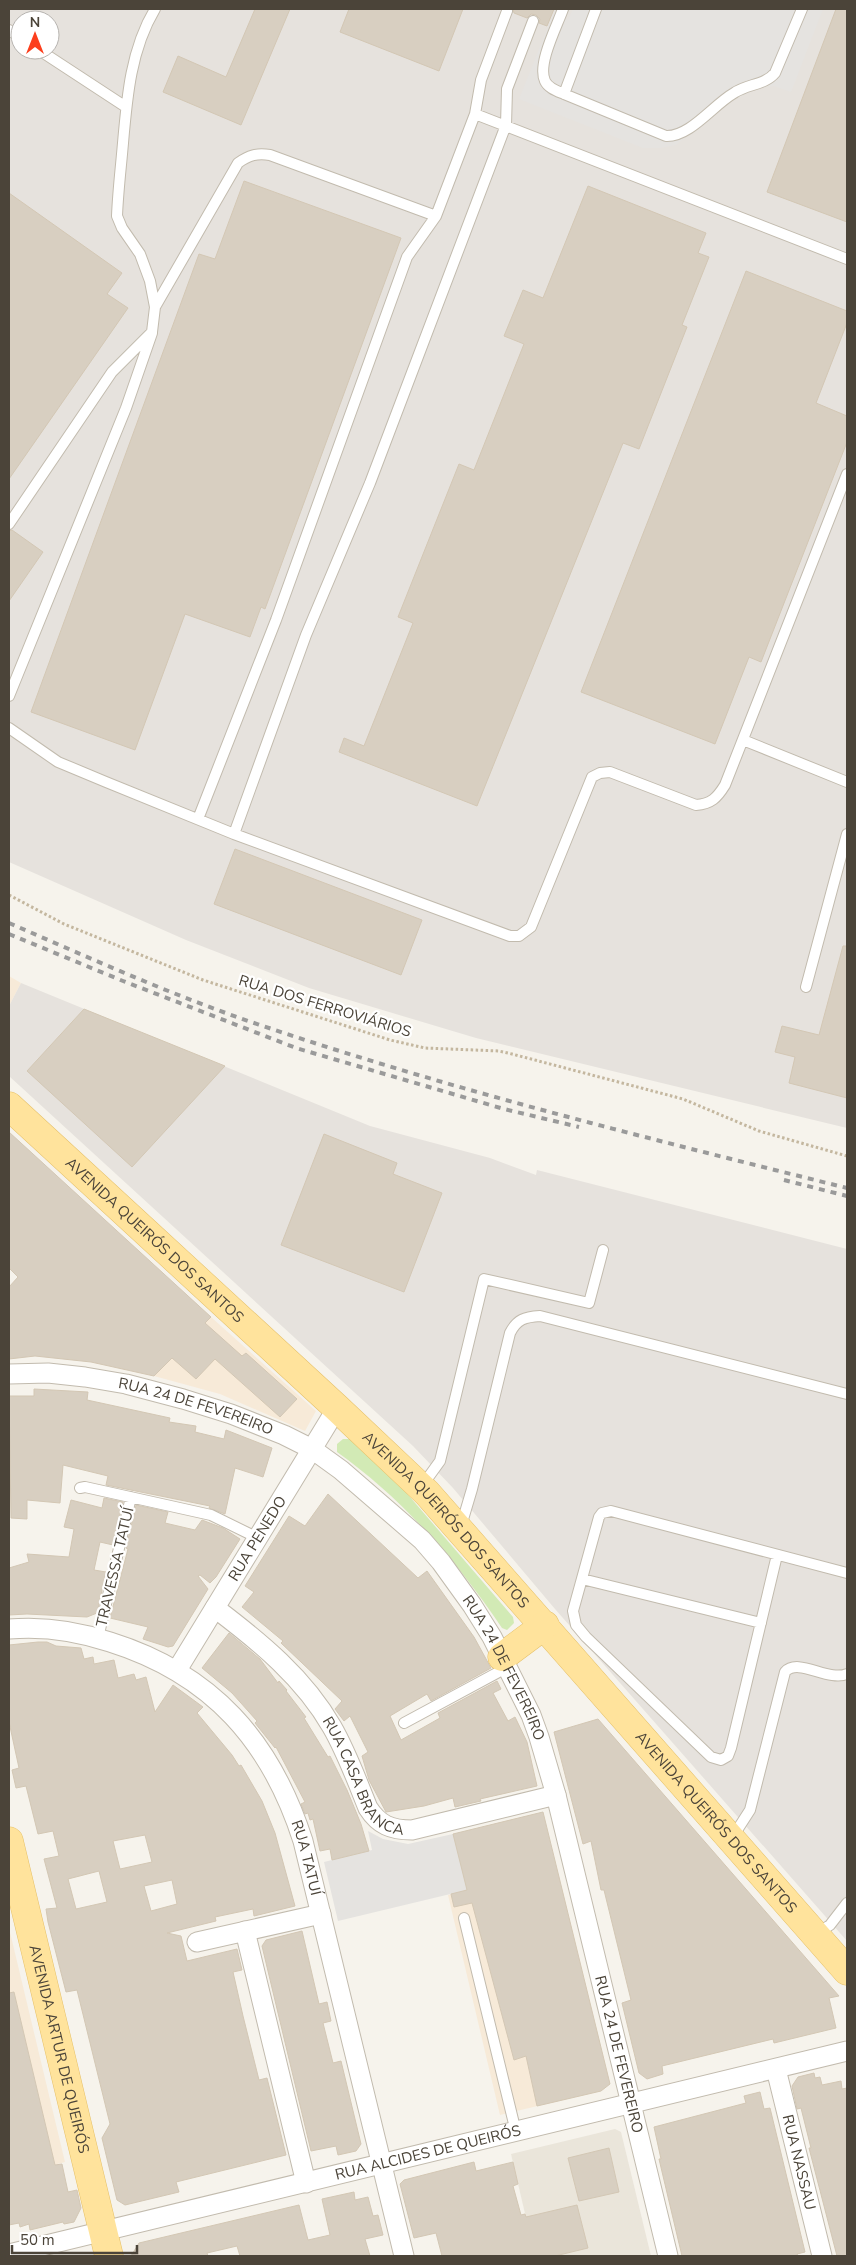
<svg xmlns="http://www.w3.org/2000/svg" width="856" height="2265" font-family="'Nunito Sans',sans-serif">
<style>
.residential{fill:#eae5da}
.commercial{fill:#f7ead8}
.industrial{fill:#e6e2dd;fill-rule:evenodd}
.green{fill:#d2eab5}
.parking{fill:#e5e3e0}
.building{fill:#d8cfc1;stroke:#d3c7b4;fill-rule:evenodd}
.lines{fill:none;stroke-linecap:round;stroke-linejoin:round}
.service-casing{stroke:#c2bbae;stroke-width:12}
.minor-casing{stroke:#c2bbae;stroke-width:21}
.primary-casing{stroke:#e6c16a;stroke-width:29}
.path{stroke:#c4b79f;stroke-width:3;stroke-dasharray:2.5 2.5;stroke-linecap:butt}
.service{stroke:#fff;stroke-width:10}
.minor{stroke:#fff;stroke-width:19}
.primary{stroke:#ffe39c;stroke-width:28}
.rail{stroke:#9a9a9a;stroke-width:4;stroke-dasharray:6 6;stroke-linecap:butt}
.labels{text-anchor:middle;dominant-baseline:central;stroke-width:4.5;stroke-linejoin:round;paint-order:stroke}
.street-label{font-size:15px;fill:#4b4439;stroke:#fff}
</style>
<rect width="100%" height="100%" fill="#f6f3ec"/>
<path class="residential" d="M615 2129 621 2132 651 2256H535L511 2154Z"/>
<path class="commercial" d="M9 976 21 983 9 1006Z
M211 1317 316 1411 305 1431 220 1394 154 1376Z
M557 1869 610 2084 601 2091 500 2115 448 1895Z
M9 1928 65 2162 35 2170 14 2157 9 2159Z"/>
<path class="industrial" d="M9 9H847V1128L476 1038 309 988 186 940 9 862ZM20 20H50V50H20Z
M21 983 370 1126 490 1158 536 1175 537 1170 847 1249V1941L555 1609 453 1488 413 1446 9 1076V1006Z"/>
<path class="green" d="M343 1439H352L398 1483 513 1617 514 1623 507 1630 502 1628C457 1561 403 1499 337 1452V1444Z"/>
<path class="parking" d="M573 9H823L791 92 774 86 761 87 742 94 730 100 676 145 661 148H643L519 99 553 14 568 20Z
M368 1831 383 1839 408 1844 453 1834 467 1890 338 1921 324 1862 372 1850Z"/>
<path class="building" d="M255 9H290L241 125 163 92 178 56 226 77Z
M349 9H463L439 71 340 32Z
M513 9H554L547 26 539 23 540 19 536 15 531 14 527 18 514 13Z
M836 9H847V222L767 192Z
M244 181 401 238 265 609 261 607 250 637 185 614 135 750 31 712 199 254 215 259Z
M588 186 706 233 698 253 709 257 682 325 687 327 639 449 623 443 477 806 339 752 344 738 364 746 413 623 398 617 459 464 474 470 524 344 504 336 523 290 543 298Z
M9 193 122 273 107 294 128 308 9 479Z
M746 271 847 311V323L816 403 847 416V442L761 662 749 657 715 744 581 692Z
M12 530 43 552 9 601V531Z
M235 849 422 920 401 975 214 904Z
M843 946H847V1098L789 1083 795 1057 775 1052 782 1026 819 1035Z
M84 1009 225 1066 132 1167 27 1071Z
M9 1132 211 1317 205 1323 242 1356 246 1353 297 1399 280 1417 215 1359 196 1379 172 1358 154 1376 91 1362 35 1356 9 1359V1287L18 1277 9 1268Z
M324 1134 397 1163 393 1174 442 1193 404 1292 281 1245Z
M34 1389 88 1392 87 1400 170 1418 169 1422 196 1426 195 1432 224 1439 226 1430 272 1448 263 1477 235 1468 225 1514 209 1508 210 1506 106 1485 108 1476 63 1465 60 1503 27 1500V1519L11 1518 9 1396H34Z
M328 1494 418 1578 427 1571 474 1637 491 1668 431 1701 427 1694 390 1716 401 1740 440 1718 438 1713 497 1681 501 1689 493 1693 508 1721 515 1717 527 1742 537 1786 480 1799 481 1801 455 1807 453 1798 424 1806 386 1812 369 1780 362 1756 368 1752 350 1716 344 1721 335 1709 342 1701 281 1643 283 1641 242 1607 254 1592 245 1586 289 1516 305 1526Z
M104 1498 123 1502 113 1545 100 1542 94 1570 106 1572 97 1613 87 1617 27 1614 9 1615V1568L29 1562 27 1554 69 1557 74 1529 64 1527 71 1500 102 1508Z
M136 1505 168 1512 165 1523 195 1530 202 1520 223 1528 240 1539 216 1577 210 1583 200 1575 198 1576 208 1589 173 1646 168 1647 143 1639 148 1627 110 1618 128 1549 126 1548Z
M229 1633 260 1659 278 1683 279 1681 287 1690 286 1691 306 1717 304 1718 328 1757 330 1756 347 1790 361 1824 369 1851 332 1860 330 1849 320 1851 313 1819 310 1820 308 1813 305 1814 301 1804 305 1802 276 1747 275 1748 255 1723 257 1721 232 1693 202 1668Z
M38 1642H47L56 1646 81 1648 84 1659 93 1657 94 1664 114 1660 118 1678 134 1674 136 1680 146 1677 155 1712 173 1685 203 1707 197 1713 232 1755 239 1766 241 1765 262 1801 275 1833 295 1906 254 1916 253 1909 215 1917 216 1921 167 1933 181 1936 187 1961 237 1949 242 1970 233 1972 243 2016 259 2080 267 2078 286 2155 176 2182 179 2192 125 2205 117 2200 102 2138 110 2124 77 1990 66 1992 48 1922 46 1909 57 1908 44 1859 59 1856 53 1831 38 1834 26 1786 16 1788 12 1770 19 1768 9 1722V1645ZM145 1835 152 1862 120 1869 113 1841ZM99 1871 107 1902 76 1909 68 1879ZM172 1880 177 1904 151 1911 144 1886Z
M598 1719 839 1996 829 1998 836 2028 774 2043 773 2039 662 2066 663 2074 647 2079 639 2073 622 2003 631 2000 604 1890H601L591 1841 583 1844 554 1732Z
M543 1812 610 2084 601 2091 537 2106 526 2056 514 2060 472 1903 454 1907 451 1894 467 1890 453 1834Z
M302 1931 319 2004 327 2002 331 2021 323 2023 333 2063 341 2061 361 2144 356 2151 338 2155 336 2146 311 2151 262 1946 266 1940Z
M14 1992 55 2165 62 2164 68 2192 77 2190 81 2208 74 2222 64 2224 63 2222 30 2230 29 2224 20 2227 19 2223 9 2225V1993Z
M814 2073 815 2078 820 2077 822 2085 841 2081 842 2089 847 2088V2256H837L809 2148H811L801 2108 797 2109 792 2086 798 2077Z
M760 2092 764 2109 770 2108 805 2252 797 2254 798 2256H682L659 2159H661L654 2127 746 2103 744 2096Z
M609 2148 619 2192 579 2201 568 2158Z
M474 2162 476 2171 513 2162 518 2184 513 2186 521 2215 525 2214 526 2217 577 2205 588 2248 555 2256H442L436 2233 414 2238 400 2184 404 2180Z
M354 2192 355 2200 368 2197 373 2216 378 2215 383 2235 365 2239 370 2256H240L237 2246 207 2253 208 2256H131L139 2243 299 2205 308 2240 330 2235 322 2199Z"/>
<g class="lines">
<defs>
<path id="service" d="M563 9C557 26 537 64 545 81 548 88 557 91 564 94L666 136C690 137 713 105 734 93 747 84 765 85 775 73L802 9
M9 30 20 37
M39 50 126 107
M564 94 596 9
M475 114 847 259
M155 307 238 163C249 155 257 153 270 155L436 216
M9 524 112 372 152 332 155 307 150 281 140 254 122 228 117 216C118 191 121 167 123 143 127 96 131 49 155 9
M9 696 126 408 152 333
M9 728 58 762 106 782 234 834 510 936H519L531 927 592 777 600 773 610 772 696 805C711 804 717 798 725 785L847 474
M743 740 847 782
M198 819 276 620 407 257 436 216 475 114 481 80 507 11
M234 834 306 635 370 483 506 125 507 89 533 21
M806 987 847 834
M422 1486 440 1461 484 1279 589 1303 603 1250
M80 1488 85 1487 211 1515 258 1538
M461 1526 472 1489 510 1333C517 1319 525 1317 540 1316L847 1394
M777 1555 731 1748 728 1756 721 1760 711 1757 586 1637 576 1625 573 1611 599 1517 602 1513 611 1511 847 1573
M582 1579 761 1623
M98 1638 131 1497
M404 1723 508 1667
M732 1838 750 1810 785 1672C798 1657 828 1682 847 1674
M464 1918 516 2132
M816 1934 830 1925 847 1903"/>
<g id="minor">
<path id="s1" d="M9 1374 48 1373 85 1377 126 1384 183 1399 231 1414 284 1435 312 1449 341 1470 422 1540 441 1562 472 1605 492 1637 531 1715 539 1737 556 1795 668 2256"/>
<path id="s2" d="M215 1608C260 1642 304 1678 332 1727 347 1753 357 1781 368 1808 379 1825 391 1830 412 1830L556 1795"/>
<path id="s3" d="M9 1629C43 1626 77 1631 110 1642 212 1674 271 1741 303 1841L404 2256"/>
<path id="s4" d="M177 1670 337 1408"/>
<path d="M245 1931 306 2183"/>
<path d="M197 1942 321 1914"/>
<path id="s5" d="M776 2069 822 2256"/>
<path id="s6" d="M9 2254 847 2051"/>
</g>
<g id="primary">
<path id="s7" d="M9 1106 337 1408 427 1493 847 1971"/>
<path d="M502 1657 545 1625"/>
<path id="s8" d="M9 1841 109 2256"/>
</g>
</defs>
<use href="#service" class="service-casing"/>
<use href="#minor" class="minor-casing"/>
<use href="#primary" class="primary-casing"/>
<path class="path" d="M9 895 64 924 203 980 390 1040 425 1048 499 1051 512 1054 683 1099 759 1131 847 1156"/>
<use href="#service" class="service"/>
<use href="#minor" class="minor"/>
<use href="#primary" class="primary"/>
<path class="rail" d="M9 923C92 959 176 997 263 1026 455 1091 651 1139 847 1188
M9 934 123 981 296 1048 504 1109 579 1127
M784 1180 847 1196"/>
</g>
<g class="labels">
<g class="street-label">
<text transform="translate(325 1006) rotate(17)">RUA DOS FERROVIÁRIOS</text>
<text stroke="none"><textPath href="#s7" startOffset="198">AVENIDA QUEIRÓS DOS SANTOS</textPath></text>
<text stroke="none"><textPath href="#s1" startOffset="191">RUA 24 DE FEVEREIRO</textPath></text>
<text stroke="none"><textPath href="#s7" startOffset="602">AVENIDA QUEIRÓS DOS SANTOS</textPath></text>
<text stroke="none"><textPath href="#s4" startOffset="154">RUA PENEDO</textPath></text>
<text transform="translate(115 1567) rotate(-77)">TRAVESSA TATUÍ</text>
<text stroke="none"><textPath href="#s1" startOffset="611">RUA 24 DE FEVEREIRO</textPath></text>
<text stroke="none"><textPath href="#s2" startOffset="229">RUA CASA BRANCA</textPath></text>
<text stroke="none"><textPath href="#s7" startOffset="1008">AVENIDA QUEIRÓS DOS SANTOS</textPath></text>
<text stroke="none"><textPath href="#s3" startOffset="409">RUA TATUÍ</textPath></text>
<text stroke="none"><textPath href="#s8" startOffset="214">AVENIDA ARTUR DE QUEIRÓS</textPath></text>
<text stroke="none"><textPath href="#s1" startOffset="1016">RUA 24 DE FEVEREIRO</textPath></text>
<text stroke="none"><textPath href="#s6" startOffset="431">RUA ALCIDES DE QUEIRÓS</textPath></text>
<text stroke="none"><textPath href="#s5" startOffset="96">RUA NASSAU</textPath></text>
</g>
</g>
<rect width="856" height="2265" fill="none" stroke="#4b4439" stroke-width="20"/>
<g transform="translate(35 35)"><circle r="24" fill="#ffffff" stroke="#b7b4b0"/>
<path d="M0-4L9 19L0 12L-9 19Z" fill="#fc3f1d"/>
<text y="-8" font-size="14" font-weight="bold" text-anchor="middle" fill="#4b4439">N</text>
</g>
<path d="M12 2245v8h125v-8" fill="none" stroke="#4b4439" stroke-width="2.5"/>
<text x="20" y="2245" font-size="15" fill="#4b4439" stroke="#ffffff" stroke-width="4" paint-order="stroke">50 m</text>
</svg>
